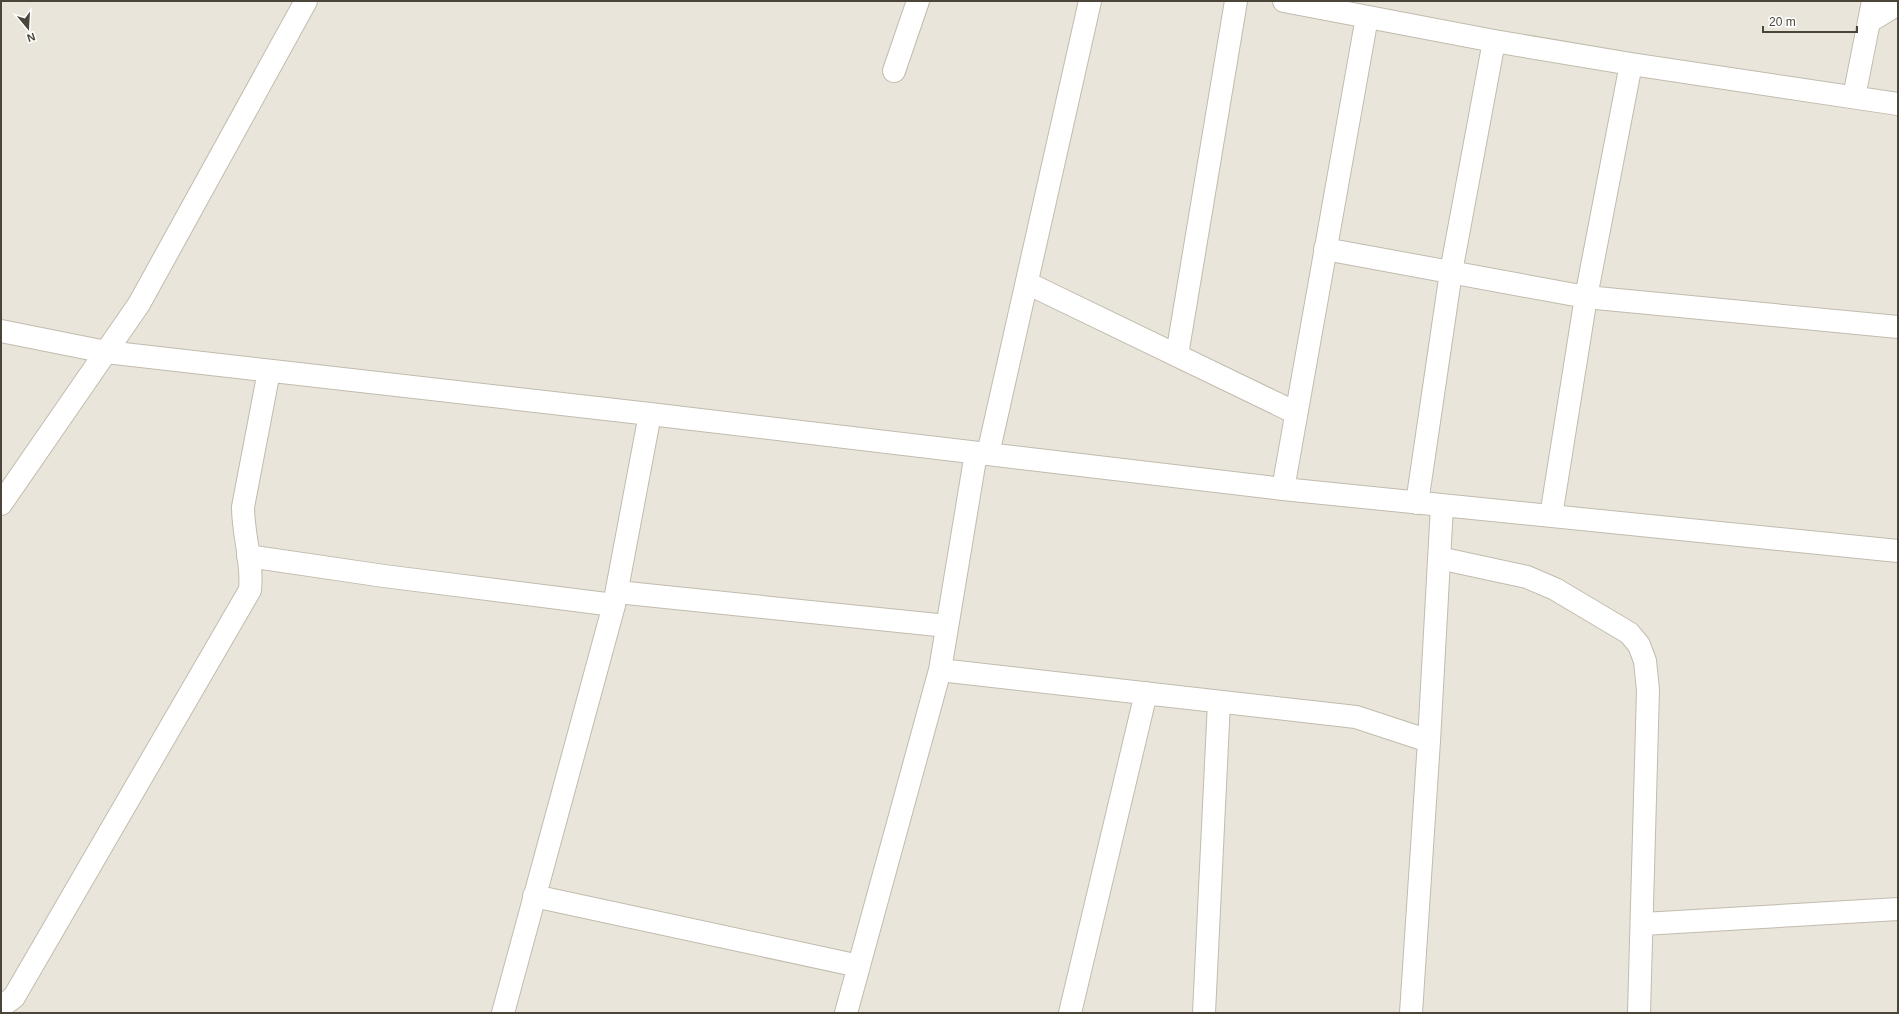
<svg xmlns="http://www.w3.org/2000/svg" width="1899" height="1014" font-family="Arial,sans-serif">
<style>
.residential{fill:#eae5da}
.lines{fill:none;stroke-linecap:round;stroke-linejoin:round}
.minor-casing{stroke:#c2bbae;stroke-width:24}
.tertiary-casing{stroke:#c2bbae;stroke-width:24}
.minor{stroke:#fff;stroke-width:22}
.tertiary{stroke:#fff;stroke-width:22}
</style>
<rect width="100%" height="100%" fill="#f6f3ec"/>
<path class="residential" d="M1 1H1898V1013H1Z"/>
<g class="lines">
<defs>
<path id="minor" d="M1284 1 1494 41 1631 64 1898 104
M1870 21 1898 4
M894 71 918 1
M1854 97 1873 1
M1325 249 1586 297 1898 327
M1027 283 1296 413
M1 331 106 352 650 414 1283 489 1898 551
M1177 355 1236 1
M988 454 1090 1
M1283 489 1367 17
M1417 503 1451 272 1494 41
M1551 516 1586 297 1631 64
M248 556 384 576 614 605
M1439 558 1527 577 1555 589 1629 633 1639 645 1645 661 1648 690 1639 1013
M617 592 947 626
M940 670 1356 717 1429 741
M534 896 859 966
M1643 924 1898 909
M1 1007 14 997 250 590C253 562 243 535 243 507L269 371
M503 1013 614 605 650 414
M846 1013 940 670 976 453
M1070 1013 1146 693
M1204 1013 1219 702
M1411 1013 1429 741 1442 506"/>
<path id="tertiary" d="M1 504 139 304 306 1"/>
</defs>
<use href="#minor" class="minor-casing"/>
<use href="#tertiary" class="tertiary-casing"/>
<use href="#minor" class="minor"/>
<use href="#tertiary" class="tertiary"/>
</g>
<rect width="1899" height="1014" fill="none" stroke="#4b4439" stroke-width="4"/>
<g transform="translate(28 28) rotate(162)" stroke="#ffffff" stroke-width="3" paint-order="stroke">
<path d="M0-3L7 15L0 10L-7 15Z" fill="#4b4439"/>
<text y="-6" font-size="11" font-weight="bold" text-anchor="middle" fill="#4b4439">N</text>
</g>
<path d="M1763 26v6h94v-6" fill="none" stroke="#4b4439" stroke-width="2"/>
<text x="1769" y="26" font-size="12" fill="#4b4439" stroke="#ffffff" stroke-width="3" paint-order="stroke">20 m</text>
</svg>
